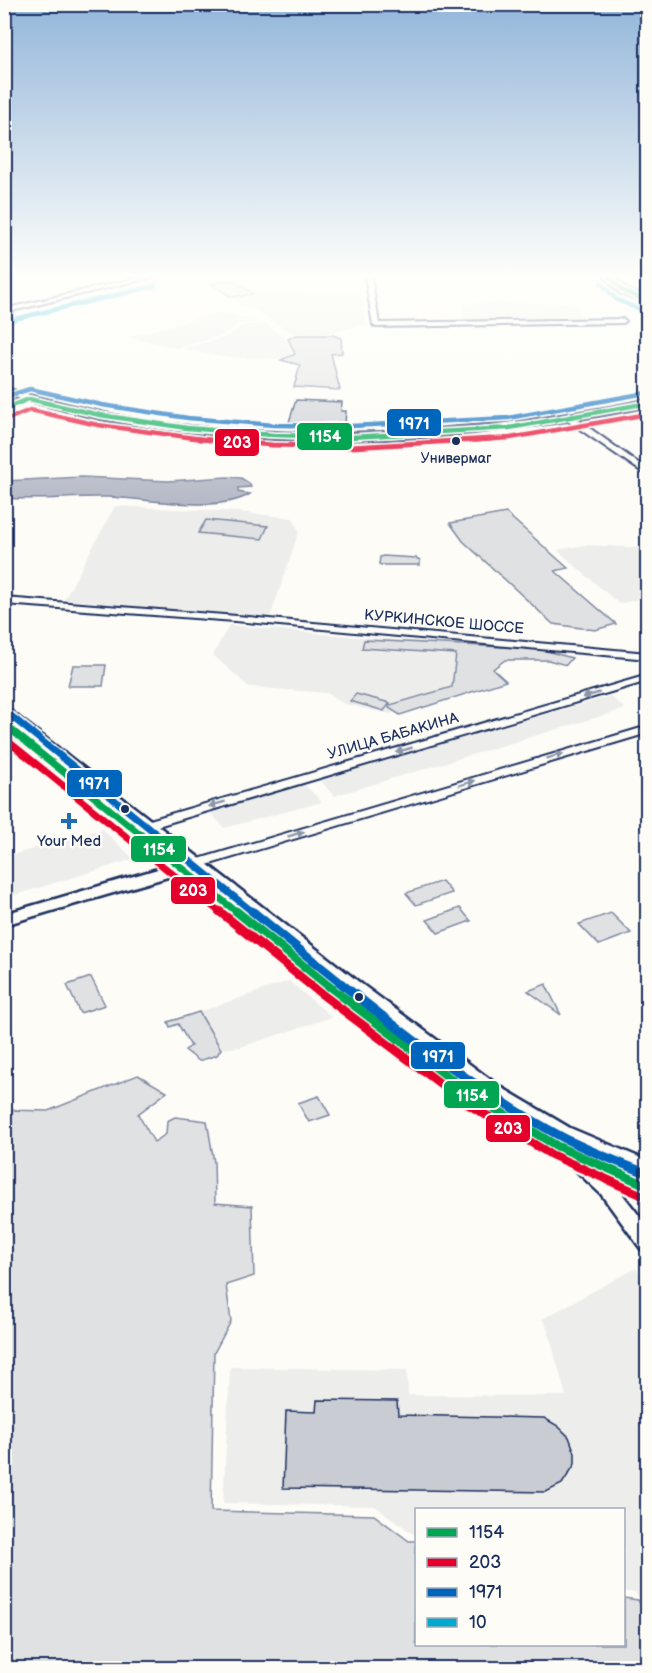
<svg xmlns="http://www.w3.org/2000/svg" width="652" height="1673" font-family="'Balsamiq Sans',sans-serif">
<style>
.built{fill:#edeeec}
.green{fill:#e0e1e3;stroke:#7e88a0;stroke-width:1.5}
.water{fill:#b3b8c5;stroke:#76819c;stroke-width:1.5}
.building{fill:#c9ccd3;stroke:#1b2f5e;stroke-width:1.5}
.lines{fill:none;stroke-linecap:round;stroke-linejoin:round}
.minor-casing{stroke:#1b2f5e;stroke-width:4}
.major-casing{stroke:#1b2f5e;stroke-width:5}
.minor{fill:#fdfcf7;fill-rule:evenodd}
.major{fill:#fdfcf7;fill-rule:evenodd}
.bus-1-far2-casing{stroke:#fdfcf7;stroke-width:8}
.bus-1-far1-casing{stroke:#fdfcf7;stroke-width:11}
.bus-1-casing{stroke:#fdfcf7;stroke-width:14}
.bus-2-far3-casing{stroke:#fdfcf7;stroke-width:8}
.bus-2-far2-casing{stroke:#fdfcf7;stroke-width:8}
.bus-2-far1-casing{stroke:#fdfcf7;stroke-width:11}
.bus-2-casing{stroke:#fdfcf7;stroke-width:14}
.bus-3-far2-casing{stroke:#fdfcf7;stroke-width:8}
.bus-3-far1-casing{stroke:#fdfcf7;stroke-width:11}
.bus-3-casing{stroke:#fdfcf7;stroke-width:14}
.bus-4-casing{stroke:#fdfcf7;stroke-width:8}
.bus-1-far2{stroke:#00a651;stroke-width:4.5}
.bus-1-far1{stroke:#00a651;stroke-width:7}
.bus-1{stroke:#00a651;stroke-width:9}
.bus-2-far3{stroke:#e4002b;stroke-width:4.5}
.bus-2-far2{stroke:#e4002b;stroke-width:5}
.bus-2-far1{stroke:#e4002b;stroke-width:7}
.bus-2{stroke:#e4002b;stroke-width:9}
.bus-3-far2{stroke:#0065bd;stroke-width:4.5}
.bus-3-far1{stroke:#0065bd;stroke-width:7}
.bus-3{stroke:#0065bd;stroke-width:9}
.bus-4{stroke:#00a9ce;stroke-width:4.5}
.oneway{fill:#8c96aa}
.bus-dot{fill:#1b2f5e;stroke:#fdfcf7;stroke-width:2}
.poi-dot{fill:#1f6fb2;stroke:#fdfcf7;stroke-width:2}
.labels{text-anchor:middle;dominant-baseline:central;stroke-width:5;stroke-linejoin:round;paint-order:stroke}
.bus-label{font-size:14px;fill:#1b2f5e;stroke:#fdfcf7}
.street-label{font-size:15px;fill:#1b2f5e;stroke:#fdfcf7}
.poi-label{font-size:15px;fill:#1b2f5e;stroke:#fdfcf7}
.line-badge{stroke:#fdfcf7;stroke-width:2}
.badge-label{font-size:16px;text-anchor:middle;font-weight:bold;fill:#fff}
</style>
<rect width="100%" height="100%" fill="#fdfcf7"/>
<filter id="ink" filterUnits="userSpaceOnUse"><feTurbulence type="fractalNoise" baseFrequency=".0167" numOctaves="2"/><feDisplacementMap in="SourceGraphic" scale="12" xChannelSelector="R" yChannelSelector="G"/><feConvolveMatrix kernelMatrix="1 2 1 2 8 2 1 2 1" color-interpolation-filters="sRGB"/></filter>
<g filter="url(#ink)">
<path class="built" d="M197 276H234L261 293H362L366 325 328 333H292L251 308H246Z
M574 302 583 320 466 322 461 303Z
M220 312 260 322 239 324 222 336 177 348 127 337Z
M265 324 285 338 292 353 279 359 222 357 182 349 226 337 242 325Z
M115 506 238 512 293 518 299 531 270 618 64 600Z
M585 545 647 548V597L619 604 557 550Z
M229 625 347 636 468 645 458 689 390 714 344 704 327 693 249 687 213 655Z
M610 696 625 709 334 796 319 779Z
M303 783 322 802 224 828 209 811Z
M102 829 134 859 5 898V857Z
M289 981 332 1017 241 1047 221 1049 199 1012Z
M636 1268 647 1284V1612L635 1592H624V1510H416V1536L375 1506 223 1503 230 1367 407 1370 408 1395 566 1396 547 1327 542 1319Z"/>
<path class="green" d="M232 280 253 294 232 297 211 284Z
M296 335H332L341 338 342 353 331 354 340 390 294 387 300 365 281 360 295 354 288 339Z
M506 513 568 568 555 571 616 624 595 630 553 624 463 541 450 523Z
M206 520 268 526 262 539 198 533Z
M383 556 416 558 420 560V565H381L379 564 380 557Z
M364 640 539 649 572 658 566 665 548 660H505L493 669 506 681 400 715 389 708 390 705 452 687 456 654 362 648Z
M73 665H106L103 686H68Z
M356 694 390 703 384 711 350 701Z
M442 881 452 893 416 905 406 893Z
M460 908 471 921 438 933 427 920Z
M611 913 631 933 599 945 579 924Z
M91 977 105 1005 80 1013 67 985Z
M546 984V985L561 1015 528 991Z
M199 1012 221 1049 217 1055 199 1061 185 1050 191 1046 178 1024 170 1027 168 1022Z
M138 1075 167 1092 138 1114 154 1142 166 1134 167 1121 175 1117 207 1121 214 1162 215 1203 252 1206 254 1276 226 1285 231 1321 214 1353 211 1511 374 1515 409 1541H416V1644H624V1598L638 1600 647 1615V1668H5V1110L48 1111Z
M319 1096 330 1115 309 1122 298 1103Z"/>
<path class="water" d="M82 477 168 481 227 477 241 478 249 483 251 487 238 488V492L250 494C218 514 145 498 107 497 73 496 39 501 5 498V481Z"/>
<path class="building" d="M296 400 342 402 341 411H346L345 423 289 422Z
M317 1400 397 1401 398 1415 544 1418 558 1426 569 1437 575 1453V1464L562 1484 546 1492 283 1488 286 1411 316 1412Z"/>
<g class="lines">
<defs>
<path id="minor" d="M145 276H156L4 313V309Z
M365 276H371L379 323 623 319 626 321 623 323 376 327 373 325Z
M26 397 33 399 4 411V406Z
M568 417H574L648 470V476L568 421Z
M4 598 237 616 648 653V659L235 621 4 604Z
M648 675V681L151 828H143L141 825 143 822Z
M648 726V733L200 867 196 868 190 864 192 861Z"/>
<path id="major" d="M605 276H613L626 289 648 298V303L620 293Z
M4 388C56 402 107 416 160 423 324 444 486 433 648 400V406C486 439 324 450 160 429 107 422 56 408 4 394Z
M4 706 364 986 499 1086 570 1128 648 1161V1176L625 1168 648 1177V1194L609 1177 648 1227V1251L641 1249 601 1194 572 1167 570 1160C504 1131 446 1085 388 1041 317 986 247 930 178 874L4 925V914L168 866 4 731V720L9 721 184 862 4 717ZM193 869 481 1092 332 980Z"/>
</defs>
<use href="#minor" class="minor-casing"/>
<use href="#major" class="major-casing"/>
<use href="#minor" class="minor"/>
<use href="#major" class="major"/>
<defs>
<path id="bus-1-far2" d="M609 276 623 291 648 301
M4 409 29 399 100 415 187 428 273 435 351 437 509 428 648 403"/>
<path id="bus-1-far1" d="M4 724 238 913"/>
<path id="bus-1" d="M236 911 326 984 472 1095 557 1146 648 1186"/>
<path id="bus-2-far3" d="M8 419 30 410 98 425 217 441
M464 441 510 438 648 414"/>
<path id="bus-2-far2" d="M199 439 272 445 351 447 491 439"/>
<path id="bus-2-far1" d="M4 738 221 913"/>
<path id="bus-2" d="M219 911 319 992 466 1103 552 1155 644 1196"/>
<path id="bus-3-far2" d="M4 397 30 389 102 405 188 418 274 425 351 426 508 418 646 393"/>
<path id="bus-3-far1" d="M11 716 254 913"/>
<path id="bus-3" d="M252 911C350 991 449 1075 560 1136 588 1151 619 1162 648 1174"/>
<path id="bus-4" d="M601 283 617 300 644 311
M6 321 155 286"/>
</defs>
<use href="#bus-1-far2" class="bus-1-far2-casing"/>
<use href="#bus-1-far1" class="bus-1-far1-casing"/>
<use href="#bus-1" class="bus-1-casing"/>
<use href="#bus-2-far3" class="bus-2-far3-casing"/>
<use href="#bus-2-far2" class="bus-2-far2-casing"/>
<use href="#bus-2-far1" class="bus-2-far1-casing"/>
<use href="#bus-2" class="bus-2-casing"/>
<use href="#bus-3-far2" class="bus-3-far2-casing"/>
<use href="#bus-3-far1" class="bus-3-far1-casing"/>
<use href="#bus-3" class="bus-3-casing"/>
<use href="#bus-4" class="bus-4-casing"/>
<use href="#bus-1-far2" class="bus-1-far2"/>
<use href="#bus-1-far1" class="bus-1-far1"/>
<use href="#bus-1" class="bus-1"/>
<use href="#bus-2-far3" class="bus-2-far3"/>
<use href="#bus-2-far2" class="bus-2-far2"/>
<use href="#bus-2-far1" class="bus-2-far1"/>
<use href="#bus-2" class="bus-2"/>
<use href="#bus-3-far2" class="bus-3-far2"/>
<use href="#bus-3-far1" class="bus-3-far1"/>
<use href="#bus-3" class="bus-3"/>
<use href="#bus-4" class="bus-4"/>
</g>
<defs><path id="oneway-solid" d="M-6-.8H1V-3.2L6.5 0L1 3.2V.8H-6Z" transform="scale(1.5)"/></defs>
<g class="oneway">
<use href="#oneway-solid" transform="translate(591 695) rotate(164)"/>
<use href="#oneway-solid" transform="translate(404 750) rotate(164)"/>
<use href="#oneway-solid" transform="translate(555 756) rotate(-17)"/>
<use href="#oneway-solid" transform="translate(467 783) rotate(-17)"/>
<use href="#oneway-solid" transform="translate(217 804) rotate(164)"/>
<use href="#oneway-solid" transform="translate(296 834) rotate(-17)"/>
</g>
</g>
<linearGradient id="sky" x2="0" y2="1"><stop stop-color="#93b6da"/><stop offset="0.54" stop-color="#fefefb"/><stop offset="1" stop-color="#fefefb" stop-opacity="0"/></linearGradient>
<rect width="652" height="510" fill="url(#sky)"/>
<g class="bus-dot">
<circle cx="456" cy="441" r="5"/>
<circle cx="125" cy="809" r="5"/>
<circle cx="359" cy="997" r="5"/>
</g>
<path class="poi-dot" d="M66 812h6v6h6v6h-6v6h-6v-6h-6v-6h6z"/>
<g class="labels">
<g class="bus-label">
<text x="456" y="458">Универмаг</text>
</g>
<g class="street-label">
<text transform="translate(444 622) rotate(5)">КУРКИНСКОЕ ШОССЕ</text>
<text transform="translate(393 736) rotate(-16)">УЛИЦА БАБАКИНА</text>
</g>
<g class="poi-label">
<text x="69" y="841">Your Med</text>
</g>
</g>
<g class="line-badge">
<rect x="386" y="408" width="56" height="29" rx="6" fill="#0065bd"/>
<rect x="296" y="422" width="57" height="29" rx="6" fill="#00a651"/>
<rect x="214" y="428" width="46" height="29" rx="6" fill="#e4002b"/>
<rect x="66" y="769" width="57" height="29" rx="6" fill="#0065bd"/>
<rect x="130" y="835" width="57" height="28" rx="6" fill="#00a651"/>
<rect x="170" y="876" width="46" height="29" rx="6" fill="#e4002b"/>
<rect x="410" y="1041" width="56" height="29" rx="6" fill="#0065bd"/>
<rect x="443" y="1080" width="57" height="29" rx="6" fill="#00a651"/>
<rect x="485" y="1114" width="46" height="29" rx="6" fill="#e4002b"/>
</g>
<g class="badge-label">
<text x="414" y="429">1971</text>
<text x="325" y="442">1154</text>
<text x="237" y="448">203</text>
<text x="94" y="789">1971</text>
<text x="159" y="855">1154</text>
<text x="193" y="896">203</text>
<text x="438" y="1062">1971</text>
<text x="472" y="1101">1154</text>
<text x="508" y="1134">203</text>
</g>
<rect width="652" height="1673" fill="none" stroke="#fdfcf7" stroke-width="24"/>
<rect x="12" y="12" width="628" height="1649" fill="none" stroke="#1b2f5e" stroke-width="2" filter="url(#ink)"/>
<rect x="415" y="1508" width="210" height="138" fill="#fdfcf7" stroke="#a3aaba" stroke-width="1.5"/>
<rect x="427" y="1528" width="30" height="9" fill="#00a651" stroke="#a3aaba" stroke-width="1.5"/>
<text x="469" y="1538" font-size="18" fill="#1b2f5e">1154</text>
<rect x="427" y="1558" width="30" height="9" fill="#e4002b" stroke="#a3aaba" stroke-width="1.5"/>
<text x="469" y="1568" font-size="18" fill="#1b2f5e">203</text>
<rect x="427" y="1588" width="30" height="9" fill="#0065bd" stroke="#a3aaba" stroke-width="1.5"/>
<text x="469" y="1598" font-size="18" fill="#1b2f5e">1971</text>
<rect x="427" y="1618" width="30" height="9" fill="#00a9ce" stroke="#a3aaba" stroke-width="1.5"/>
<text x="469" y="1628" font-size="18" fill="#1b2f5e">10</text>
</svg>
